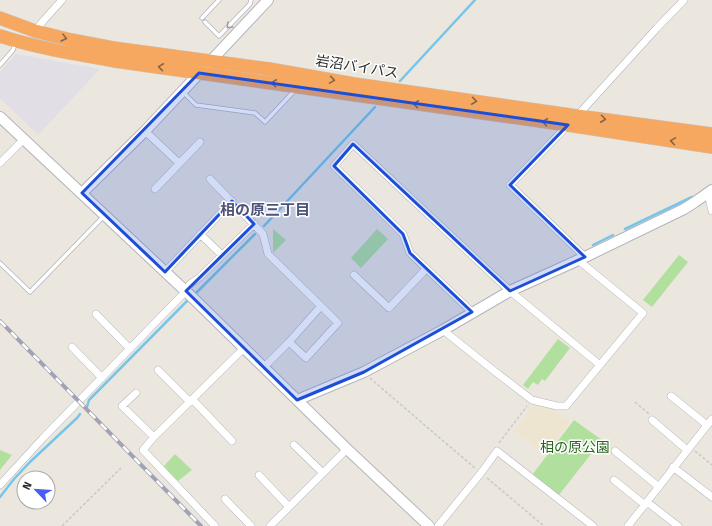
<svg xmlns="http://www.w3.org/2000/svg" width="712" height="526" font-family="'Fira Sans','Noto Sans JP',sans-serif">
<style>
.industrial{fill:#e1dee5}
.education{fill:#ede5cf}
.green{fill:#b1e09e}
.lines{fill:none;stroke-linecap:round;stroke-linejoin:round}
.stream{stroke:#77c5e9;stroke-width:2.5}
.lane-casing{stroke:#b2b4be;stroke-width:5}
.street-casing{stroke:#b2b4be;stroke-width:8}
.secondary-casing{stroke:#b2b4be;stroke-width:12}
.highway-casing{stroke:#c8c8c8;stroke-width:14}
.path{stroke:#c8c8c8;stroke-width:1.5;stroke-dasharray:3 2;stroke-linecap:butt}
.lane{stroke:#fff;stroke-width:3.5}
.street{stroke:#fff;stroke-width:7}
.secondary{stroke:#fff;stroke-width:10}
.highway{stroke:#f6a860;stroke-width:13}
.rail-casing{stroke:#a1a3b5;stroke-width:4}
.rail{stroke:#fff;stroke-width:2.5;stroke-dasharray:8;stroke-linecap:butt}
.oneway{stroke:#a0a0a0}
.oneway2{stroke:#866343}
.marked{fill:#1d4ed8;fill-opacity:0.2;stroke:#1d4ed8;stroke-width:3;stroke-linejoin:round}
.labels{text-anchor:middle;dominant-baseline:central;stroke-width:3;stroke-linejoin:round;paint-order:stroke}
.street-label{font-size:14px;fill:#2b2b2b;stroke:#fff}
.park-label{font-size:14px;fill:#2a651e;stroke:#fff}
.neighbourhood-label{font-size:15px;font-weight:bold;fill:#4e537a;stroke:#fff}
</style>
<rect width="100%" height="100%" fill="#ece7de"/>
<path class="industrial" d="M16 54 100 69 38 135 0 98V72Z"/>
<path class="education" d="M534 405 550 407 570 422 545 455 514 431Z"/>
<path class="green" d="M273 229 286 240 273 253Z
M377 229 388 239 361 268 351 258Z
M679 255 688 262 652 307 643 300Z
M558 339 570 348 545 381 542 379 538 385 533 382 528 389 523 385Z
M574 420 602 440 559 495 532 475Z
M0 450 12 455 0 470Z
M175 454 192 470 178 481 164 466Z"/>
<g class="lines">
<path class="stream" d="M400 81 475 0
M264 226 375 107
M625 229 692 197
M593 245 613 235
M193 296 255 234
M87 407 89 400 189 299
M0 497 14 479 30 462 77 418 80 414"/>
<defs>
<path id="lane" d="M202 18 219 0
M205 22 219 36 250 4 251 0
M0 65 13 50 15 44
M183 92 196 105 255 113 265 122 295 90
M0 263 30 292 104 216"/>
<path id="street" d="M35 31 44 20 62 0
M577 116 657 28 684 0
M568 125 510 185 585 257
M145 131 179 163
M0 163 24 139
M210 179 263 234 268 254 321 306 289 342 264 367
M155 189 200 142
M708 193 712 211
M200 234 222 255
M165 272 232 201
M354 275 389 308 426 269
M472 312 410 253 403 234 373 204 334 166 353 144 510 291 600 365
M96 314 130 349
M443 330 493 370 532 400 557 406H566L643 313 578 260
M289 342 306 358 338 323 321 306
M72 347 102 378
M158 370 190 402
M136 393 122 406 154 437
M671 396 707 425
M192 399 232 441
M652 420 687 450
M294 445 323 473
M615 451 659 487
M673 467 712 497
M259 475 289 507
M614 480 645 505
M0 485 43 438 186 291 190 284 200 277 254 224
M225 499 251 526
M647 502 678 526
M215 526 143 450 154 437 244 348
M270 526 347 449
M438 526 481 473 497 451 593 526
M628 526 712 419"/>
<path id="secondary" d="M0 117 194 299 347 449 429 526
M82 193 145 131 268 0
M297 400 364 372 443 330 510 291 585 257 684 209 695 202 712 190"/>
<path id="highway" d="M0 18 35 31 71 40 113 48 269 69 354 84 577 116 712 134
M0 36C37 48 76 54 115 61L568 125 712 147"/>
</defs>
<use href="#lane" class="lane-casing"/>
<use href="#street" class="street-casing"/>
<use href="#secondary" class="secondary-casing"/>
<use href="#highway" class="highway-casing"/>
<path class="path" d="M370 378 393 398 475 468
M635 402 649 414
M499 443 527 406
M695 451 712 465
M487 478 544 526
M62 526 121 468"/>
<use href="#lane" class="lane"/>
<use href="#street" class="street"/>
<use href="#secondary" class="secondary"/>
<use href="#highway" class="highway"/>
<defs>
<path id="rail" d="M0 321 201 526"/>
</defs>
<use href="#rail" class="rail-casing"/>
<use href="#rail" class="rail"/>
</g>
<defs><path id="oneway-chevron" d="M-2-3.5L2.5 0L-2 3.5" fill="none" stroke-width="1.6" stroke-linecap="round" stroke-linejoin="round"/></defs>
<use class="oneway" href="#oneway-chevron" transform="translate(229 26) rotate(134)"/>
<g class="oneway2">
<use href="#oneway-chevron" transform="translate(64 38) rotate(14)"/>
<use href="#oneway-chevron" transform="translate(161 67) rotate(-172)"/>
<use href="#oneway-chevron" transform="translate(332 80) rotate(9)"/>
<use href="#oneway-chevron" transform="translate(274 83) rotate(-172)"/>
<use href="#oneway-chevron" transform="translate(474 101) rotate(8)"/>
<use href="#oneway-chevron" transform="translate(416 104) rotate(-172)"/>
<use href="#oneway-chevron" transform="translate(603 119) rotate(7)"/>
<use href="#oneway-chevron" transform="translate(545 122) rotate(-172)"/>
<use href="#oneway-chevron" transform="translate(673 141) rotate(-171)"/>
</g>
<path class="marked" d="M199 73 568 125 510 185 585 257 510 291 353 144 334 166 403 234 410 253 472 312 364 372 297 400 186 291 254 224 232 201 165 272 82 193Z"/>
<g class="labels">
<g class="street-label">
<text transform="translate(357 67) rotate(9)">岩沼バイパス</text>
</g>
<g class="park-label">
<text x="575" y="447">相の原公園</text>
</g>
<g class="neighbourhood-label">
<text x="265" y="210">相の原三丁目</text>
</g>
</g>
<g transform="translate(36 490) rotate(295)"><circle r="19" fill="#ffffff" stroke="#aaaaaa"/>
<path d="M0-3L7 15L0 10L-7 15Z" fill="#475ef1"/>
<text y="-6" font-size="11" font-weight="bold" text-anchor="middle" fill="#2b2b2b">N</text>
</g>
</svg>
